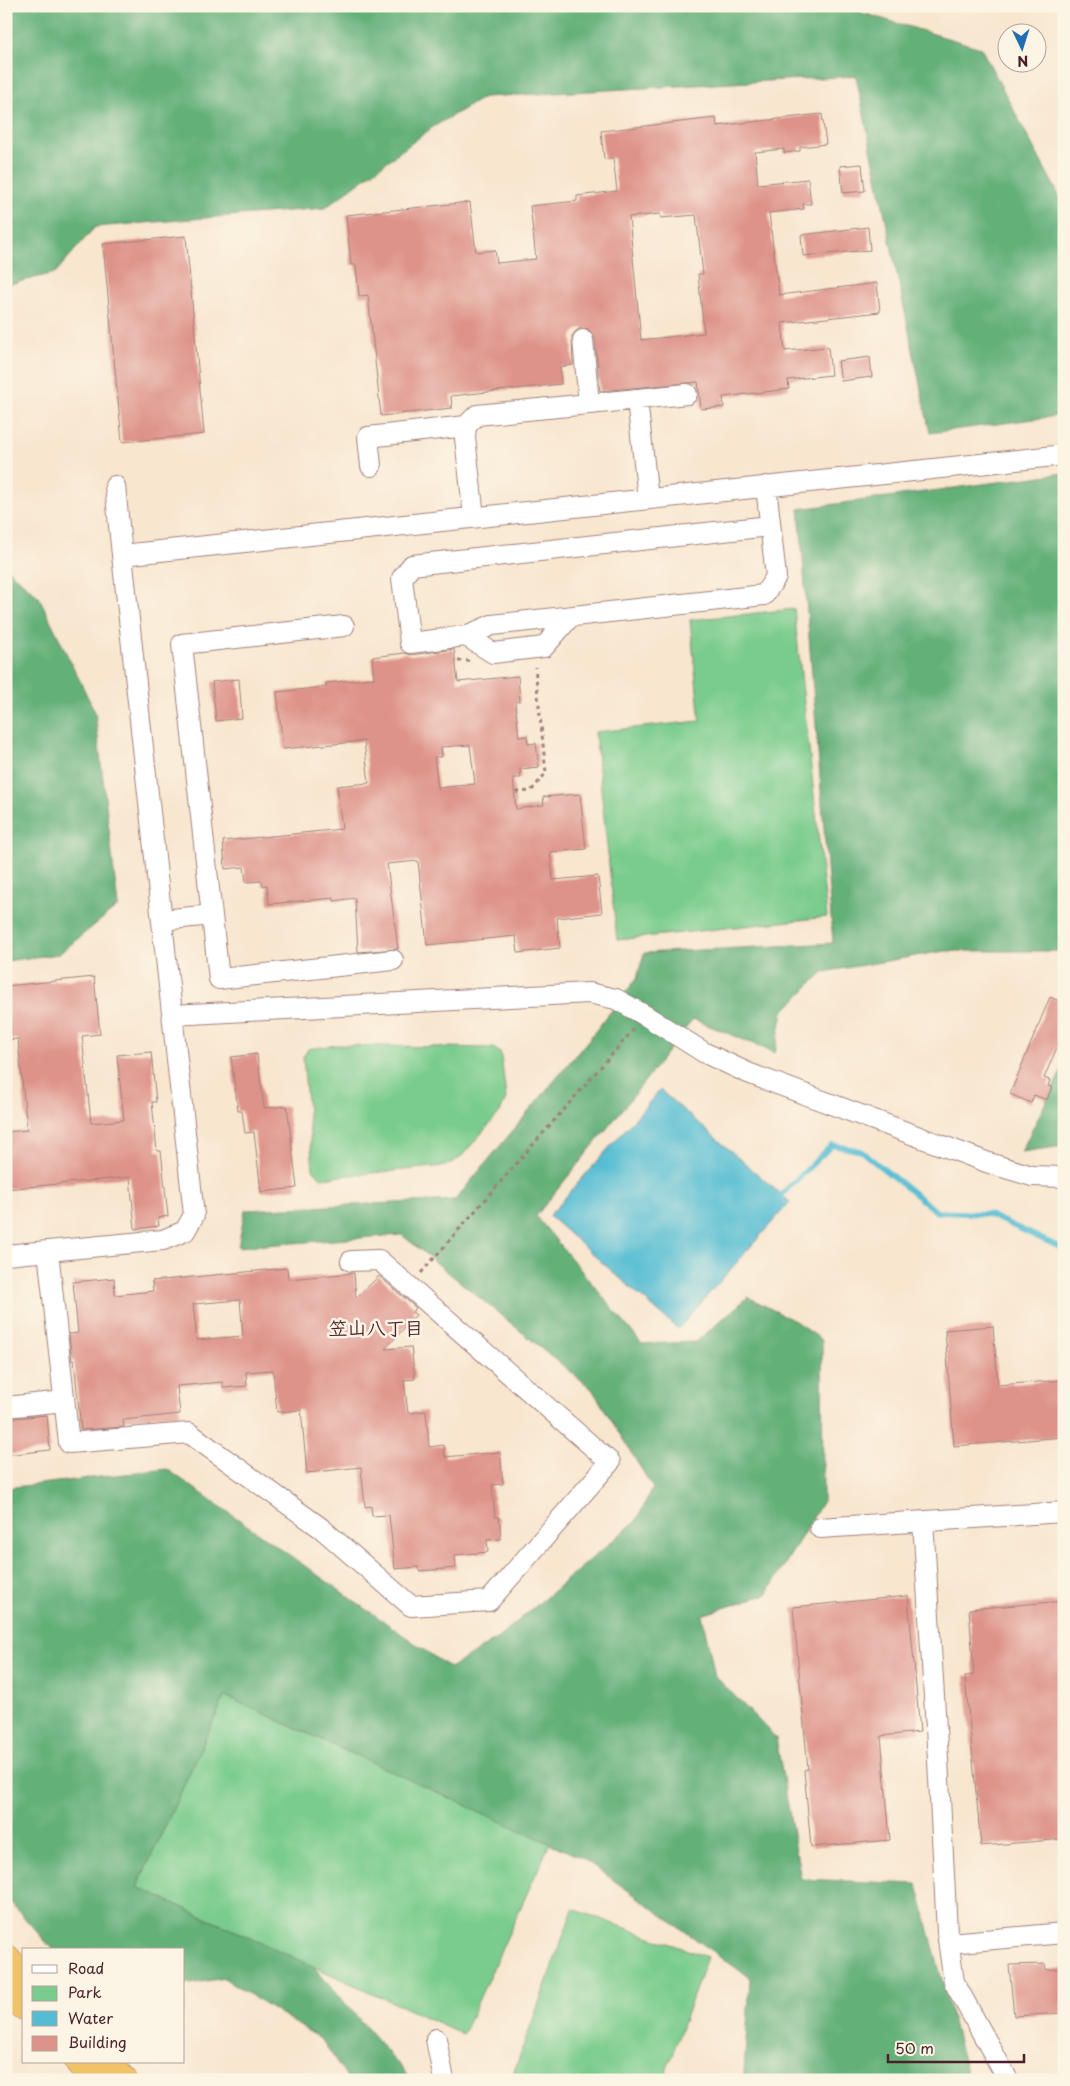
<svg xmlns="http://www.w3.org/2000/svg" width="1070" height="2086" font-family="'Playpen Sans','Klee One',sans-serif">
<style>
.green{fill:#7acc8e;stroke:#62765c}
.forest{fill:#63b079;stroke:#566852}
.water{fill:#55bdd3;stroke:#506e7f}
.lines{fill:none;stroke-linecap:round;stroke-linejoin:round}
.stream{stroke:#55bdd3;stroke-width:5.5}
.building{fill:#de938a;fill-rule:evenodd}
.minor-casing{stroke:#a1827d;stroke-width:22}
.highway-casing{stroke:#a1827d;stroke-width:29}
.path{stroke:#a1827d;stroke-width:3;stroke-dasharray:4 4;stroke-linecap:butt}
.minor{stroke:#fff;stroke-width:20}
.highway{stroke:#f0c369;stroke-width:28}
.labels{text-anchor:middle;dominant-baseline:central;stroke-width:5;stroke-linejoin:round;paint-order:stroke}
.neighbourhood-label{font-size:19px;font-weight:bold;fill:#4a1f2b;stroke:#fcf5e5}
</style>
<rect width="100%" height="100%" fill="#fcf5e5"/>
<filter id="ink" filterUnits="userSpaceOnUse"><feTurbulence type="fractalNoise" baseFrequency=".02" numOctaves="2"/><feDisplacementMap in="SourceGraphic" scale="10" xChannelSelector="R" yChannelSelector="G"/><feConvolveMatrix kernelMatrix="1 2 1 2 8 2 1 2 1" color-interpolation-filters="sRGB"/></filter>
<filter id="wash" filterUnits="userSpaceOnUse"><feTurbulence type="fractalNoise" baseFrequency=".0096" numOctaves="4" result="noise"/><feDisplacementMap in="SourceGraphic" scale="20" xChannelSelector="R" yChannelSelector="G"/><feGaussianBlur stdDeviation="1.12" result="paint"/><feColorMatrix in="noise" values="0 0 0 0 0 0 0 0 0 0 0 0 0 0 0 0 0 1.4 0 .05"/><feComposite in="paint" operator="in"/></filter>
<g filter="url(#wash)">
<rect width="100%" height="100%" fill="#f8e6cf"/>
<path class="green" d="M794 609 827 917 617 940 595 732 700 721 690 620Z
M336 1045 494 1048 501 1054 506 1099 500 1112 460 1158 445 1166 321 1178 313 1169 303 1057 308 1049Z
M225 1696 550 1843 463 2034 137 1887Z
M573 1909 707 1957 663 2080H511Z"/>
<path class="forest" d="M6 6H839L981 48 1064 205V415L930 433 856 76 484 97 433 127 325 208 95 227 55 273 6 285Z
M1064 473V954L1062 951H945L823 972 783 1012 775 1053 693 1019 630 1100 536 1216 642 1344 696 1342 748 1297 795 1321 822 1340 823 1501 767 1594 702 1615 715 1676 776 1738 801 1879 917 1884 968 2080H748L744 2074 750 1978 584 1859 225 1696 137 1887 313 1966 412 2080H349L322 2040 224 1978 184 1985V1950H53L6 1897V1488L167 1469 450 1668 498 1638 636 1521 653 1488 592 1389 402 1235 238 1247 245 1210 455 1200 590 1038 637 978 644 953 833 943 799 509Z
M6 568 39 597 95 712 118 906 59 954 6 961Z
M1064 1066V1146L1021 1152Z"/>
<path class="water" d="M660 1090 790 1202 678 1329 549 1216Z"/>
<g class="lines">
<path class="stream" d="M781 1195 832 1145 861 1151 937 1212 987 1214 1064 1249"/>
</g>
<g id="blocks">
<path class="building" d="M822 114 826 144 800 147V151L784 153V149L755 152 758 184 808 179 811 204H803L804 209 769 213 779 295 877 283 880 312 782 323 785 351 828 347 831 375 788 380 789 389 723 397 724 407 701 409 698 382 600 391 595 338 588 329 581 328 576 331 572 336 573 365 560 367 561 384 451 396 452 408 381 416 368 295 359 296 356 265H351L346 215 470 202 476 252 495 250 497 263 536 259 530 206 577 201V196L617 191 613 158 604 159 601 131 716 118 717 126ZM660 214 661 218 696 215 703 274H698L704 333 641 340 629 217Z
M862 164 865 191 843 193 840 166Z
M868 227 870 250 803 256 801 235Z
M186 236 204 434 122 442 103 244Z
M870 357 872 377 841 381 838 361Z
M454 649 458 682 518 676 520 701H515L519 737 527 736 528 744 536 743 539 767 520 769 521 778H513L516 809 544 805 543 797 580 794 586 849 550 852 553 880 598 876 602 913 557 918 560 948 518 953 516 936 427 945 418 861 387 864 398 949 358 952 355 898 334 901V898L269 904 267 885 263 886 262 881 246 882 244 867 225 869 223 841 342 829 337 786 369 783 364 741 283 749 277 692 326 687V683L374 678 372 657 405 653 411 655ZM470 745 475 784 438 788 434 757H442L441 747Z
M239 679 242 718 216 721 212 682Z
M94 977 100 1034 82 1036 91 1123 124 1120 117 1055 151 1052 156 1102H152L157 1151H161L168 1216 158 1218 159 1226 135 1229 130 1177 6 1189V1132L27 1130 18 1039 6 1040V986Z
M1050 997 1064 1003V1031L1044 1078 1050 1080 1048 1086 1052 1087 1047 1100 1034 1095 1031 1103 1010 1094Z
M257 1054 264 1108 287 1106 297 1188 261 1192 254 1132 245 1133 242 1111H238L231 1057Z
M287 1268 288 1279 354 1273 356 1298 379 1276 416 1308 412 1312 416 1315 385 1349 411 1347 415 1379 404 1380 408 1413 426 1411 429 1447 444 1445 445 1457 500 1452 503 1484 492 1485 495 1517H499L501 1539 487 1540 488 1552 455 1555 456 1568 419 1571 418 1567 395 1569 389 1515 372 1516 371 1506 365 1507 361 1467 307 1473 301 1410 277 1412 273 1370 246 1372 247 1386 223 1388V1382L177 1386 180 1414 123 1420 124 1427 81 1430 74 1360 72 1361 69 1334 78 1333 73 1282 114 1278 115 1295 153 1291 152 1281ZM240 1300 243 1336 197 1340 193 1304Z
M993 1326 998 1385 1064 1380V1437L954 1446 945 1330Z
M47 1415 50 1450 6 1455V1419Z
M908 1596 920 1732 881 1736 890 1840 811 1847 804 1770 808 1769 793 1607Z
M1064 1601V1839L981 1846 965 1676 974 1675 969 1609Z
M1045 1964 1046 1970 1064 1968V2013L1014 2016 1009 1965Z"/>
</g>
</g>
<g filter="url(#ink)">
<use href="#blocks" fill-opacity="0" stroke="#a1827d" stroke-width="1"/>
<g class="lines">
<defs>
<path id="minor" d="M637 399 648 499
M589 404 687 394
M371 466 368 437 466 426
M115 486 122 555
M766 486 776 577 764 595 492 625 466 636 410 643 402 578 412 565 770 526
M474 517 465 438 466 426 477 415 589 404 583 340
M344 626 182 644 219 979 393 960
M466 636 493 653 544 647 570 617
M162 920 212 915
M172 1015 589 993 616 999 646 1016 705 1053 748 1073 989 1163 1032 1176 1064 1177
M48 1251 69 1443 189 1433 321 1528 411 1606 489 1601 610 1462 379 1260 351 1261
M6 1255 163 1240 185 1231 194 1215 122 555 1064 455
M6 1407 64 1401
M923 1521 938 1760 947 1932 954 1982 1008 2080
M820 1528 1064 1512
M949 1943 1064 1933
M436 2039 444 2080"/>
<path id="highway" d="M6 1958 24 1979
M6 1988 24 2006
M79 2062 96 2080
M106 2062 123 2080"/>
</defs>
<use href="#minor" class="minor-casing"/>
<use href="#highway" class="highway-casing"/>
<path class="path" d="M458 661H469
M516 792 531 791 546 773 535 667
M421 1273 634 1029"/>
<use href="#minor" class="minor"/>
<use href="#highway" class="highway"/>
</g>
</g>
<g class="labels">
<g class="neighbourhood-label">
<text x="376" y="1327">笠山八丁目</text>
</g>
</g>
<rect width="1070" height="2086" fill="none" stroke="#fcf5e5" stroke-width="25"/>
<rect x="22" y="1948" width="162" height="115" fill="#fcf5e5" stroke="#b59f9b"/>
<rect x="32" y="1965" width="25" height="8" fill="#ffffff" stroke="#b59f9b"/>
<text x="68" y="1974" font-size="15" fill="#4a1f2b">Road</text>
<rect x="32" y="1986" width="25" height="15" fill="#7acc8e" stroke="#b59f9b"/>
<text x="68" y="1998" font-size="15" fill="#4a1f2b">Park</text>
<rect x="32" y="2011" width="25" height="15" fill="#55bdd3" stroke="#b59f9b"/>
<text x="68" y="2024" font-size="15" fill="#4a1f2b">Water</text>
<rect x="32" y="2036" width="25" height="15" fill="#de938a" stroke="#b59f9b"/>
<text x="68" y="2048" font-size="15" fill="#4a1f2b">Building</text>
<g transform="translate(1022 48) rotate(176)"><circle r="24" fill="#fcf5e5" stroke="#b59f9b"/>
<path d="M0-4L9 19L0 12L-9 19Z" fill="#1f6fb2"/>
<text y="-8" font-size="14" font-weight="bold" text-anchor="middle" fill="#4a1f2b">N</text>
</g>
<path d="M888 2054v8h136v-8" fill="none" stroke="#4a1f2b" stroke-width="2.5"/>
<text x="895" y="2054" font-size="15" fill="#4a1f2b" stroke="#fcf5e5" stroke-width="4" paint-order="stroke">50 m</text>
</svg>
